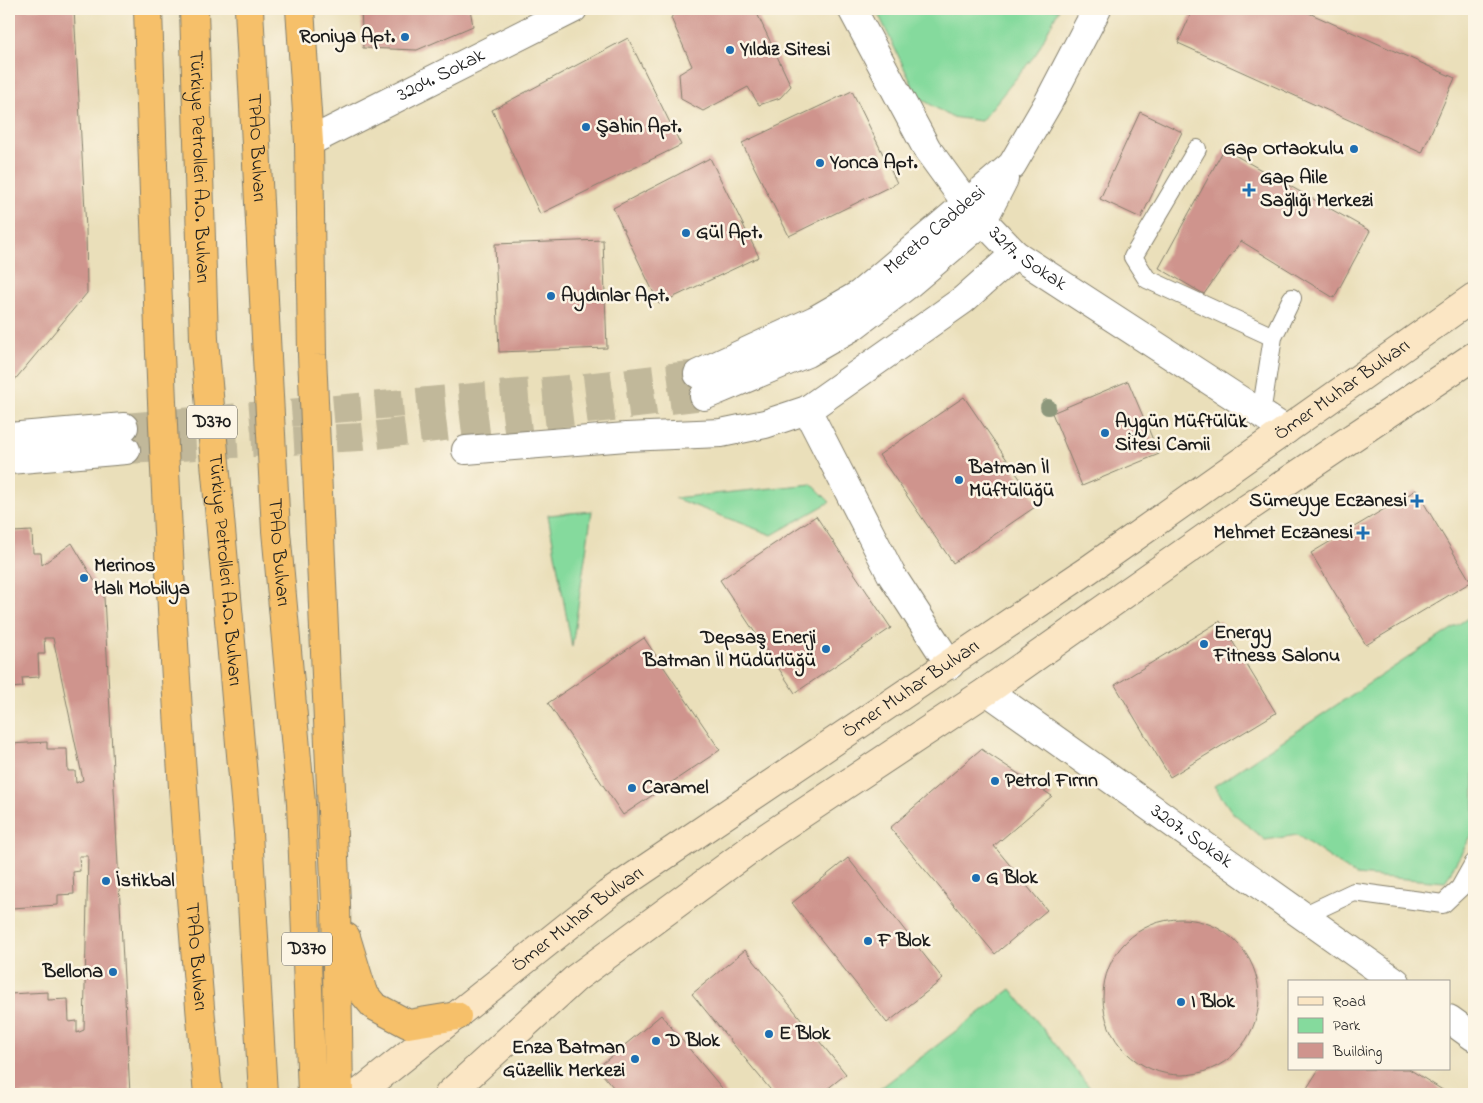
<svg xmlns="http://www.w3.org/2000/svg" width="1483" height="1103" font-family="'Indie Flower',sans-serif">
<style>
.green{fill:#85da9d;stroke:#507b5c}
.building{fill:#cf948d}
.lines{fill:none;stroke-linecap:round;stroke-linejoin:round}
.tertiary-tunnel{stroke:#c1b89a;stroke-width:28;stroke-dasharray:28 14;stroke-linecap:butt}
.service-casing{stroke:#837e6b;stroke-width:20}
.minor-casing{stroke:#837e6b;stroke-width:30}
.tertiary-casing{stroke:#837e6b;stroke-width:30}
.secondary-casing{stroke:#837e6b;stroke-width:30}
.trunk-casing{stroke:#837e6b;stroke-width:30}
.service{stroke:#fff;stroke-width:18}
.minor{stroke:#fff;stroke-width:28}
.tertiary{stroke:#fff;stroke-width:28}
.secondary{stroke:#fbe6c4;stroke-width:28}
.trunk{stroke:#f6c06b;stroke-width:28}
.tree{fill:#8d987c}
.poi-dot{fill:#1f6fb2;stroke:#fcf5e5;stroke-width:2}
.labels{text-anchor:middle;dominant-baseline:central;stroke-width:5;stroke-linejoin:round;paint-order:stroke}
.shield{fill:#fcf5e5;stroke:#5f5d58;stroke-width:1}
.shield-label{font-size:19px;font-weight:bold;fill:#1c1c1c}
.poi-label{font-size:20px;font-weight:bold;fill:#1c1c1c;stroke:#fcf5e5;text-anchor:start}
.street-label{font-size:20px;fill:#1c1c1c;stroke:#fcf5e5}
</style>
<rect width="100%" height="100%" fill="#fcf5e5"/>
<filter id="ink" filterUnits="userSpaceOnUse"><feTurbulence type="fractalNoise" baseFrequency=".02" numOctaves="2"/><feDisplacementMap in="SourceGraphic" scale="10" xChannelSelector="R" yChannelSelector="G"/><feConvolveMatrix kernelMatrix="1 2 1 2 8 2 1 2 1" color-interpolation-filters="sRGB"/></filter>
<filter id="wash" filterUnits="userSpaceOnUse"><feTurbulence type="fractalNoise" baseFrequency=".0096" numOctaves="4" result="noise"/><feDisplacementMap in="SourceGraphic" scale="20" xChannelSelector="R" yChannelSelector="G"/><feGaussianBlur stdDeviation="1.12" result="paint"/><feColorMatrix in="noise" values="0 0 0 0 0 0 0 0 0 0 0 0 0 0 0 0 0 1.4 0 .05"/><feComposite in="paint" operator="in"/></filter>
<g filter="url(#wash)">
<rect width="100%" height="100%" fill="#eadfba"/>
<path class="green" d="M876 9H1059L1036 54 981 121 951 117 918 97Z
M812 484 830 502 772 535 674 498Z
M592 511 572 647 548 515Z
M1474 614V831L1445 882 1355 875 1297 835 1265 840 1232 812 1214 786Z
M1011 989 1095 1094H873Z"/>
<g id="blocks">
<path class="building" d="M9 9H74L86 229 87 293 13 382H9Z
M361 9H470L473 26 417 50 363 48Z
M676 9H711L713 11 719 9H755L791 86 780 98 759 105 748 87 703 111 681 99 679 74 692 66 671 18Z
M1193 9H1300L1455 78 1422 153 1178 43Z
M628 38 681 145 540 214 492 110Z
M852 91 897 183 789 236 742 143Z
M1140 112 1182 132 1141 218 1100 199Z
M1224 149 1370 231 1334 298 1241 241 1204 294 1159 268Z
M710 158 759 257 659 304 613 208Z
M603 240 607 348 499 352 495 244Z
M1128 381 1159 454 1082 486 1052 413Z
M964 397 1038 505 953 563 879 455Z
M1416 490 1471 582 1366 645 1311 553Z
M816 516 891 628 795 693 720 580Z
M9 524H12L13 532 32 531 33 553H41L42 565 72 543 104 597 130 1094H9V994L48 992V1000L68 999 69 1022 77 1021V1033L84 1030 88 856H79L80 871 73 872 74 894 58 895V905L12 908 11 891H9V744L47 742V749H67L68 771H75L76 783 83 780 53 638H44L45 654H38L39 677 22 678 23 687 9 688Z
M1220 621 1276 713 1170 777 1115 685Z
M644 638 720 750 623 815 548 703Z
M981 749 1052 796 994 846 1047 910 995 954 890 828Z
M848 858 943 979 887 1023 792 903Z
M1103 997a78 78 0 1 1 156 0a78 78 0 1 1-156 0Z
M745 950 846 1074 821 1094H774L692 994Z
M661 1015 727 1094H619L597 1068Z
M1319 1069H1409L1449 1094H1316L1307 1088Z"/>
</g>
</g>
<g filter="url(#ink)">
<use href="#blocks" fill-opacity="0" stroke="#837e6b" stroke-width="1"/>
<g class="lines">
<path class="tertiary-tunnel" d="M124 427 568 389 698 374
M126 450 360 437 704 396"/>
<defs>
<path id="service" d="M1197 149 1133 257 1147 279 1273 337
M1261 414 1273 337 1292 298
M1303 916 1354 892 1443 904 1460 888 1474 863"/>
<g id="minor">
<path id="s1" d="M852 9 927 149 967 204 1015 254 1286 430"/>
<path id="s2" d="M309 142 573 9"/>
<path d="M807 410 891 574 950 665"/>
<path d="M466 450 626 437 721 433 765 424 807 410 963 300 1015 254"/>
<path id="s3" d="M987 691 1396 982"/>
<path d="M1449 1019 1474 1037"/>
</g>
<g id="tertiary">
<path id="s4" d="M698 374 815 320 860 294 1012 165 1048 103 1097 9"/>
<path d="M704 396 807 353 852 327 910 283 982 222 1004 179"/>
<path d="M9 437 124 427"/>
<path d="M9 460 126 450"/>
</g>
<g id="secondary">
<path id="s5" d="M358 1094 608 894 1088 570 1474 297"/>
<path d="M449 1094 576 978 767 837 987 691 1233 518 1474 356"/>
</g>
<g id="trunk">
<path id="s6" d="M148 9C159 371 173 734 208 1094"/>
<path id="s7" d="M194 9 204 339 248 833 263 1094"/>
<path id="s8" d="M249 9 276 531 301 803 312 1094"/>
<path d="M300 9 309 142 312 355 336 903 339 1094"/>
<path d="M346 937 363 993 374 1006 408 1024 457 1016"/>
</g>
</defs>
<use href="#service" class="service-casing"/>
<use href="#minor" class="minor-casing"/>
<use href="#tertiary" class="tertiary-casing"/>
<use href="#secondary" class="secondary-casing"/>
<use href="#trunk" class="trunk-casing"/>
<use href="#service" class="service"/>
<use href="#minor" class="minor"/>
<use href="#tertiary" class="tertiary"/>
<use href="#secondary" class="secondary"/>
<use href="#trunk" class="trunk"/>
</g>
<circle class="tree" cx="1048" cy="407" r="8"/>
</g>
<g class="poi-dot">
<circle cx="405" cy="37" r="5"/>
<circle cx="730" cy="50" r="5"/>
<circle cx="586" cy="127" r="5"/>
<circle cx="1354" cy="149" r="5"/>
<circle cx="820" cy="163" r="5"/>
<path d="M1246.5 182.5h5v5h5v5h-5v5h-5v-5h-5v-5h5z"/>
<circle cx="686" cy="233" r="5"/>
<circle cx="551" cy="296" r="5"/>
<circle cx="1105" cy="433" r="5"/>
<circle cx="959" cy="480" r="5"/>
<path d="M1414.5 493.5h5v5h5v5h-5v5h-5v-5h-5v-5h5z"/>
<path d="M1360.5 525.5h5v5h5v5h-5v5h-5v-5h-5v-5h5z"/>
<circle cx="84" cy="578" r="5"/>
<circle cx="1204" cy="644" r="5"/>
<circle cx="826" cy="649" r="5"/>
<circle cx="995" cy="781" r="5"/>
<circle cx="632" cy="788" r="5"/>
<circle cx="976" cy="878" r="5"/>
<circle cx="106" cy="881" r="5"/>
<circle cx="868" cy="941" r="5"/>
<circle cx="113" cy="972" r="5"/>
<circle cx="1181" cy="1002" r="5"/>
<circle cx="769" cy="1034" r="5"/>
<circle cx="656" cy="1041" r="5"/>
<circle cx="635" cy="1059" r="5"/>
</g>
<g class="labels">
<g class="shield">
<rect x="187" y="405.5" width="50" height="33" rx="4"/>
<rect x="282" y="932.5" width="50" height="33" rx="4"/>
</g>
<g class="shield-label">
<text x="212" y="422">D370</text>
<text x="307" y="949">D370</text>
</g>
<g class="poi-label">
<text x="395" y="37" text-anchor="end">Roniya Apt.</text>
<text x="740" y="50">Yıldız Sitesi</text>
<text x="596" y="127">Şahin Apt.</text>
<text x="1344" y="149" text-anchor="end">Gap Ortaokulu</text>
<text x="830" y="163">Yonca Apt.</text>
<text x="1260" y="178">Gap Aile<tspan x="1260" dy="23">Sağlığı Merkezi</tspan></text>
<text x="696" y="233">Gül Apt.</text>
<text x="561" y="296">Aydınlar Apt.</text>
<text x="1115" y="422">Aygün Müftülük<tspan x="1115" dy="23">Sitesi Camii</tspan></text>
<text x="969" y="468">Batman İl<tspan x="969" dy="23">Müftülüğü</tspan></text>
<text x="1407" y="501" text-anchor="end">Sümeyye Eczanesi</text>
<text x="1353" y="533" text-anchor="end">Mehmet Eczanesi</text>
<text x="94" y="566">Merinos<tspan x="94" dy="23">Halı Mobilya</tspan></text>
<text x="1214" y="633">Energy<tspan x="1214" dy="23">Fitness Salonu</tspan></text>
<text x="816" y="638" text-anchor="end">Depsaş Enerji<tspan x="816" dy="23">Batman İl Müdürlüğü</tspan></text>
<text x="1005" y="781">Petrol Fırrın</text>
<text x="642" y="788">Caramel</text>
<text x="986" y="878">G Blok</text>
<text x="116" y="881">İstikbal</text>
<text x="878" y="941">F Blok</text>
<text x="103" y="972" text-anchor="end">Bellona</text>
<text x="1191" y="1002">I Blok</text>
<text x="779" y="1034">E Blok</text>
<text x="666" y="1041">D Blok</text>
<text x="625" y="1048" text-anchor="end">Enza Batman<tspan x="625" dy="23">Güzellik Merkezi</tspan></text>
</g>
<g class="street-label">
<text stroke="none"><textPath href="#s2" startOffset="148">3204. Sokak</textPath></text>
<text stroke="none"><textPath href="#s8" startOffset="139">TPAO Bulvarı</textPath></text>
<text stroke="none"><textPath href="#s7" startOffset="158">Türkiye Petrolleri A.O. Bulvarı</textPath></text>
<text stroke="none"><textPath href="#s4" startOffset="279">Mereto Caddesi</textPath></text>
<text stroke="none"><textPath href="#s1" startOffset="309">3217. Sokak</textPath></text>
<text stroke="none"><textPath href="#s5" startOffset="1211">Ömer Muhar Bulvarı</textPath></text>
<text stroke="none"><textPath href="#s8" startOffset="544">TPAO Bulvarı</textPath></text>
<text stroke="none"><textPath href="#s7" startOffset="562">Türkiye Petrolleri A.O. Bulvarı</textPath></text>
<text stroke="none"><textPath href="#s5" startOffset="686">Ömer Muhar Bulvarı</textPath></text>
<text stroke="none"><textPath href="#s3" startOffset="251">3207. Sokak</textPath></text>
<text stroke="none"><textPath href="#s5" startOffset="281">Ömer Muhar Bulvarı</textPath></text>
<text stroke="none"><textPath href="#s6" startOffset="949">TPAO Bulvarı</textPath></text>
</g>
</g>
<rect width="1483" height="1103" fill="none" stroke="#fcf5e5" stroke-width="30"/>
<rect x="1288" y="980" width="162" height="90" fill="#fcf5e5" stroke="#a29e95"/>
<rect x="1298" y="997" width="25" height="8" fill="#fbe6c4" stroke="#a29e95"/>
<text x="1333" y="1006" font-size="15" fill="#1c1c1c">Road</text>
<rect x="1298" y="1018" width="25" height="15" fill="#85da9d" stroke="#a29e95"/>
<text x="1333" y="1030" font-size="15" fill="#1c1c1c">Park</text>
<rect x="1298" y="1043" width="25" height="15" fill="#cf948d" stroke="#a29e95"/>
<text x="1333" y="1056" font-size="15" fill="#1c1c1c">Building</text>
</svg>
